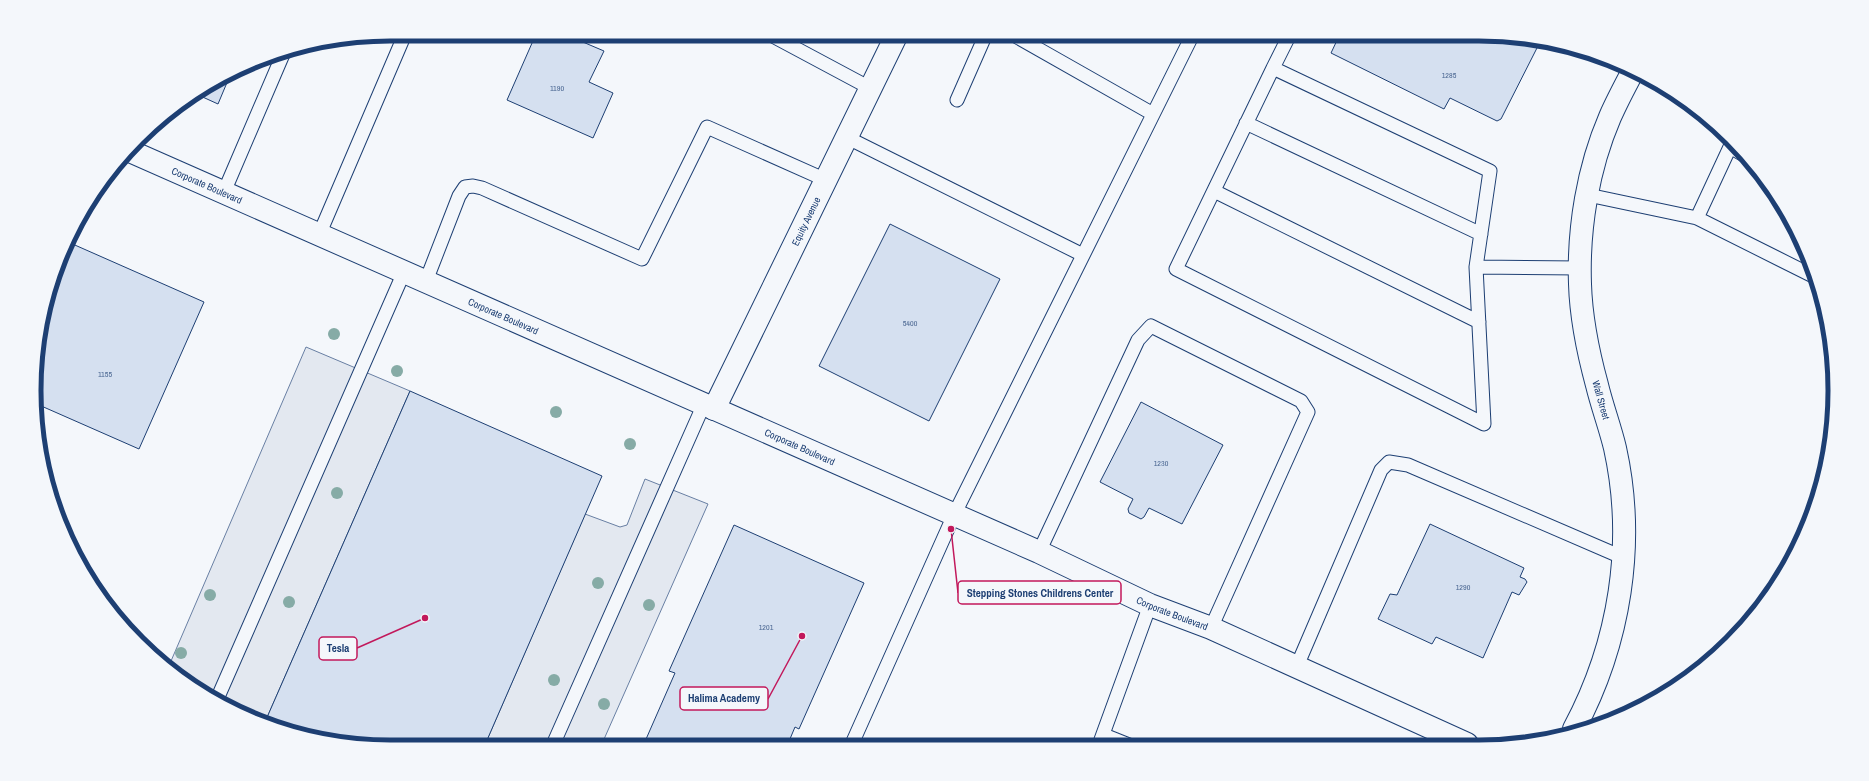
<svg xmlns="http://www.w3.org/2000/svg" width="1869" height="781" font-family="'Archivo Narrow',sans-serif">
<style>
.parking{fill:#e3e8f0;stroke:#687fa3}
.building{fill:#d5e0f0;stroke:#1d3f73}
.lines{fill:none;stroke-linecap:round;stroke-linejoin:round}
.service-casing{stroke:#1d3f73;stroke-width:15}
.minor-casing{stroke:#1d3f73;stroke-width:24}
.tertiary-casing{stroke:#1d3f73;stroke-width:24}
.service{stroke:#f4f7fb;stroke-width:13}
.minor{stroke:#f4f7fb;stroke-width:22}
.tertiary{stroke:#f4f7fb;stroke-width:22}
.tree{fill:#86aba6}
.labels{text-anchor:middle;dominant-baseline:central;stroke-width:3;stroke-linejoin:round;paint-order:stroke}
.number-label{font-size:8px;fill:#4b6792}
.street-label{font-size:10px;fill:#1d3f73;stroke:#f4f7fb}
.rim{fill:none;stroke:#1d3f73;stroke-width:5}
.leader{fill:none;stroke:#c2185b;stroke-width:1.5}
.callout-dot{fill:#c2185b;stroke:#f4f7fb;stroke-width:1.5}
.callout{fill:#f4f7fb;stroke:#c2185b;stroke-width:1.5}
.callout-label{font-size:11px;text-anchor:middle;font-weight:bold;fill:#1d3f73}
</style>
<rect width="100%" height="100%" fill="#f4f7fb"/>
<path class="parking" d="M306 347 410 391 265 722 173 673 168 668Z
M645 479 708 504 601 746 484 747 585 514 620 527 627 525Z"/>
<path class="building" d="M536 34H564L604 51 589 82 613 93 593 138 507 100Z
M1340 34H1478L1539 44 1501 119 1497 121 1450 98 1444 109 1331 53Z
M231 73 218 104 196 94 212 82Z
M890 224 1000 279 929 421 819 366Z
M68 242 204 302 139 449 39 405 37 344 53 276Z
M410 391 602 476 484 747H390L276 728 265 722Z
M1141 402 1223 445 1182 524 1149 508 1144 517 1141 519 1129 513 1128 509 1133 499 1100 482Z
M1430 524 1524 568 1520 577 1525 579 1527 582 1519 595 1512 592 1483 658 1436 637 1432 644 1378 619 1390 594 1397 595Z
M734 525 864 583 799 729 795 727 787 746H643L675 673 669 671Z"/>
<g class="lines">
<defs>
<path id="service" d="M769 34 870 88
M1012 34 1153 114
M1273 68 1290 34
M957 100 986 34
M1246 123 1481 234
M846 137 1083 255
M1732 142 1730 147 1744 155
M1214 191 1479 322
M224 192 284 52
M1588 195 1697 218 1815 277
M1697 218 1730 147
M319 235 405 34
M1476 267 1484 424 1176 269 1273 68 1490 171 1476 267 1580 268
M426 281 459 196 465 187 473 186 482 188 642 259 707 127 826 180
M1039 552 1138 340 1151 326 1301 401 1308 412 1211 628
M1297 666 1381 470 1389 462 1408 465 1624 558
M218 697 404 272
M1104 735 1129 745
M1099 745 1150 605
M851 746 954 515 1193 34
M552 747 704 404"/>
<g id="minor">
<path id="s1" d="M714 409 897 34"/>
<path d="M1574 729C1620 643 1636 543 1615 448 1610 427 1602 406 1597 385 1588 352 1581 318 1580 284 1578 228 1588 168 1610 117 1617 101 1625 86 1633 71"/>
</g>
<g id="tertiary">
<path id="s2" d="M132 152 1039 552 1150 605 1211 628 1467 744"/>
</g>
</defs>
<use href="#service" class="service-casing"/>
<use href="#minor" class="minor-casing"/>
<use href="#tertiary" class="tertiary-casing"/>
<use href="#service" class="service"/>
<use href="#minor" class="minor"/>
<use href="#tertiary" class="tertiary"/>
</g>
<g class="tree">
<circle cx="334" cy="334" r="6"/>
<circle cx="397" cy="371" r="6"/>
<circle cx="556" cy="412" r="6"/>
<circle cx="630" cy="444" r="6"/>
<circle cx="337" cy="493" r="6"/>
<circle cx="598" cy="583" r="6"/>
<circle cx="210" cy="595" r="6"/>
<circle cx="289" cy="602" r="6"/>
<circle cx="649" cy="605" r="6"/>
<circle cx="181" cy="653" r="6"/>
<circle cx="554" cy="680" r="6"/>
<circle cx="604" cy="704" r="6"/>
</g>
<g class="labels">
<g class="number-label">
<text x="1449" y="75">1285</text>
<text x="557" y="88">1190</text>
<text x="910" y="323">5400</text>
<text x="105" y="374">1155</text>
<text x="1161" y="463">1230</text>
<text x="1463" y="587">1290</text>
<text x="766" y="627">1201</text>
</g>
<g class="street-label">
<text stroke="none"><textPath href="#s2" startOffset="82">Corporate Boulevard</textPath></text>
<text stroke="none"><textPath href="#s1" startOffset="209">Equity Avenue</textPath></text>
<text stroke="none"><textPath href="#s2" startOffset="406">Corporate Boulevard</textPath></text>
<text transform="translate(1601 400) rotate(74)">Wall Street</text>
<text stroke="none"><textPath href="#s2" startOffset="730">Corporate Boulevard</textPath></text>
<text stroke="none"><textPath href="#s2" startOffset="1138">Corporate Boulevard</textPath></text>
</g>
</g>
<path d="M0 0H1869V781H0ZM390 41H1479A349 349 0 0 1 1828 390V391A349 349 0 0 1 1479 740H390A349 349 0 0 1 41 391V390A349 349 0 0 1 390 41Z" fill="#f4f7fb" fill-rule="evenodd"/>
<path class="rim" d="M390 41H1479A349 349 0 0 1 1828 390V391A349 349 0 0 1 1479 740H390A349 349 0 0 1 41 391V390A349 349 0 0 1 390 41Z"/>
<path class="leader" d="M951 529L958 593M425 618L357 648M802 636L768 699"/>
<g class="callout-dot">
<circle cx="951" cy="529" r="4"/>
<circle cx="425" cy="618" r="4"/>
<circle cx="802" cy="636" r="4"/>
</g>
<g class="callout">
<rect x="958" y="581" width="163" height="23" rx="4"/>
<rect x="319" y="637" width="38" height="23" rx="4"/>
<rect x="680" y="687" width="88" height="23" rx="4"/>
</g>
<g class="callout-label">
<text x="1040" y="597">Stepping Stones Childrens Center</text>
<text x="338" y="652">Tesla</text>
<text x="724" y="702">Halima Academy</text>
</g>
</svg>
